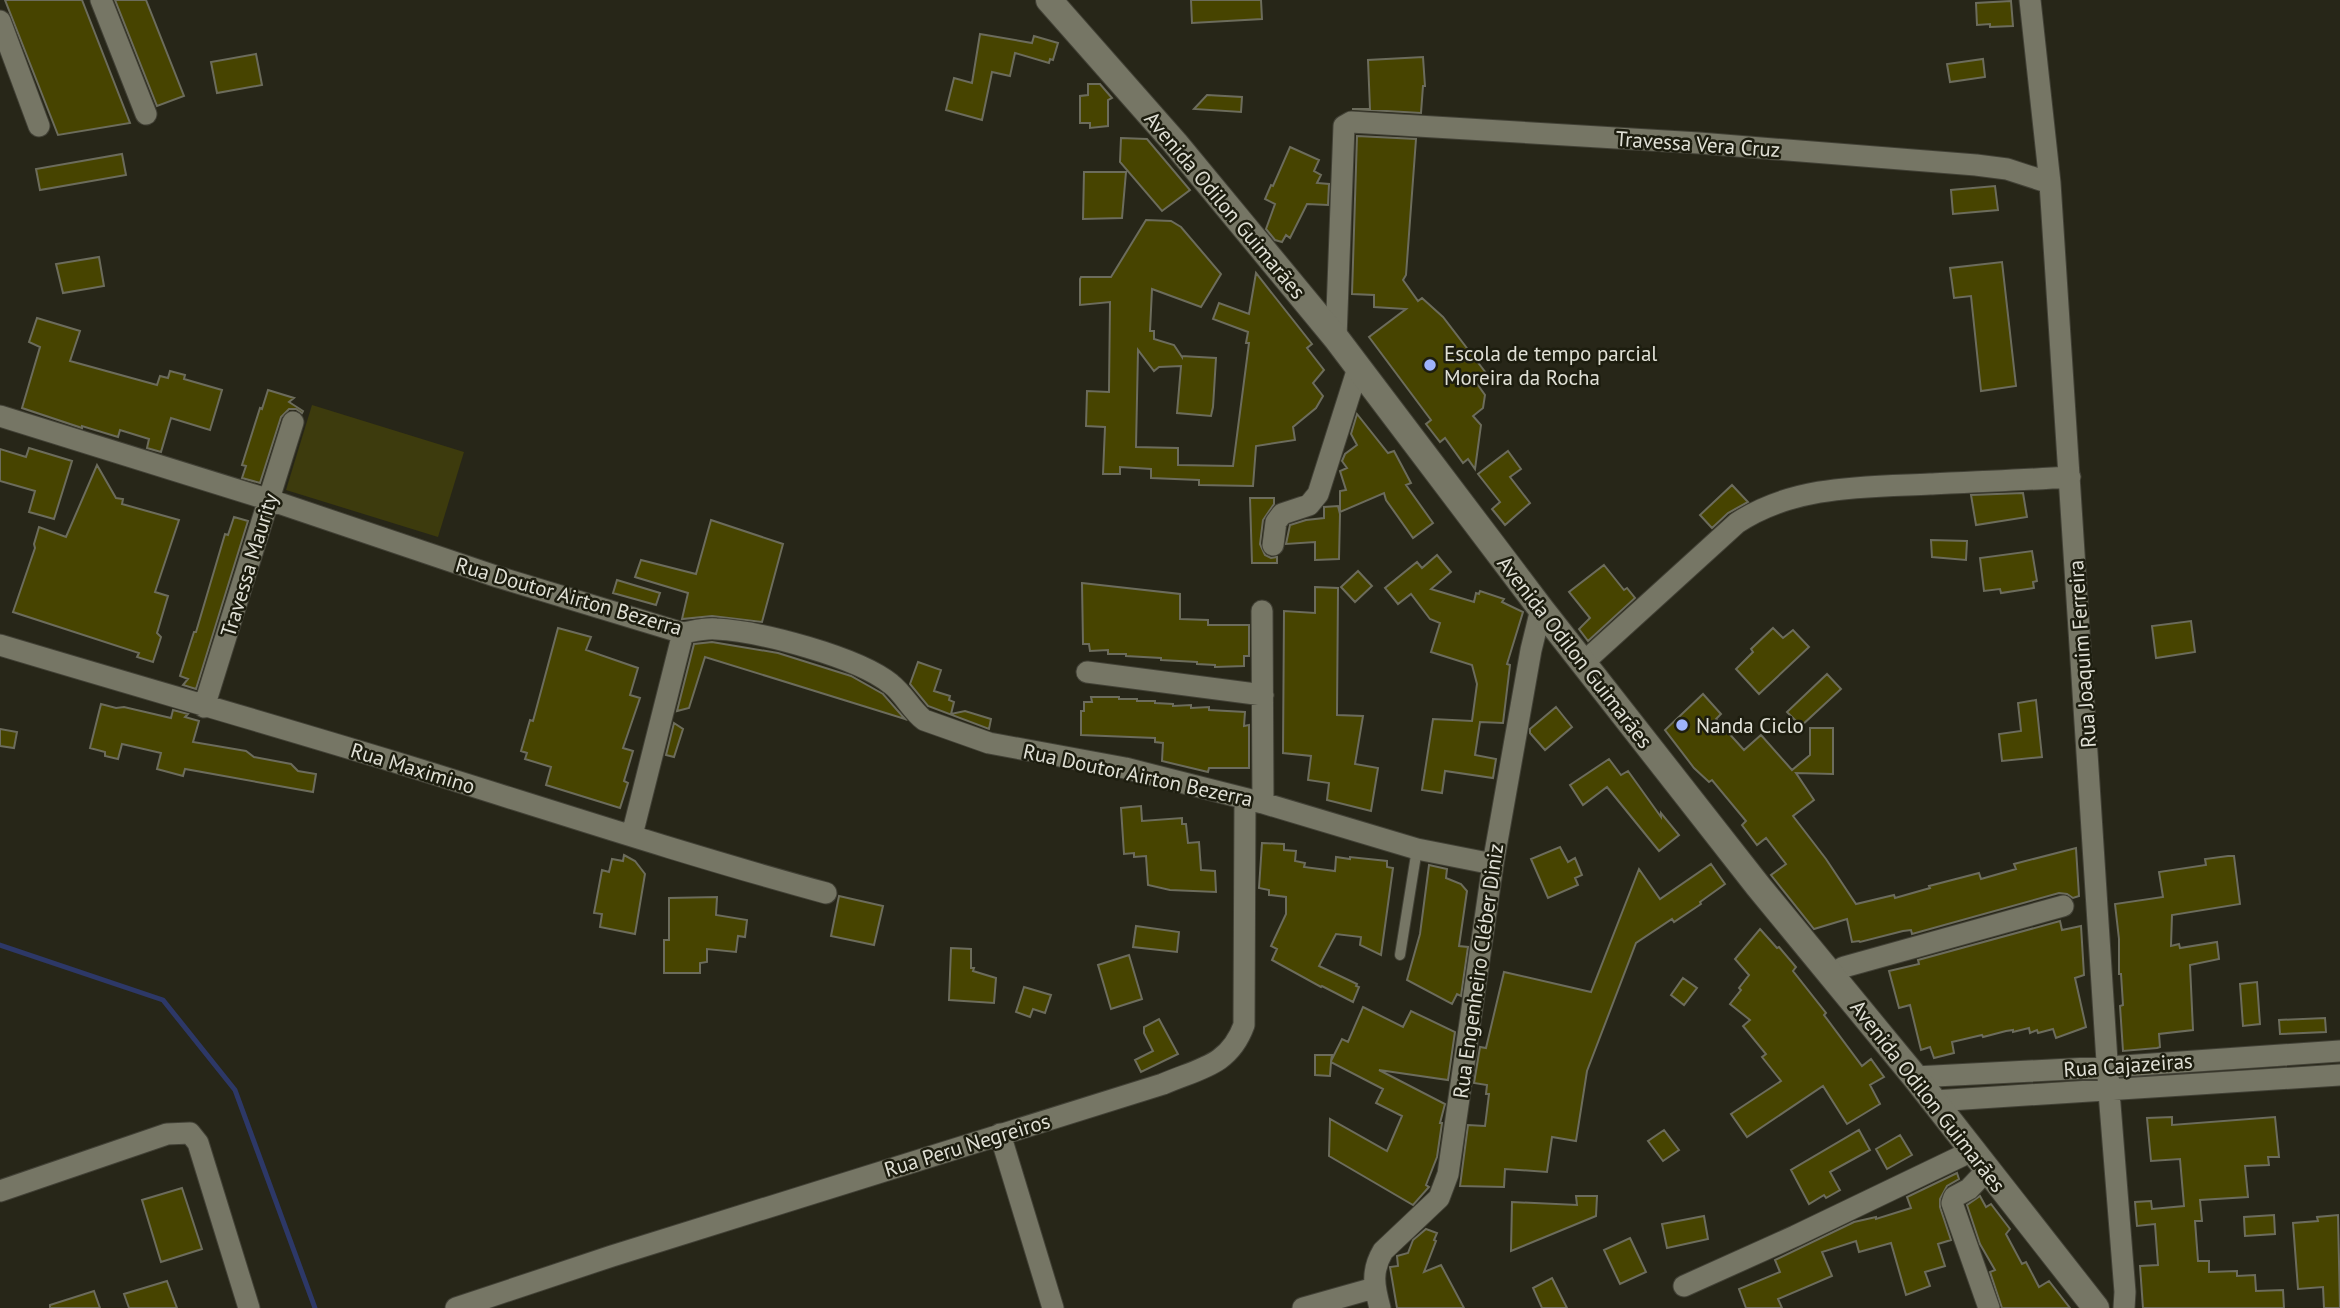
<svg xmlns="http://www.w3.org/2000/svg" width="2340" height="1308" font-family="'PT Sans',sans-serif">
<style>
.green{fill:#3d3b0d}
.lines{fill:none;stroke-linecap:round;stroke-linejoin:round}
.stream{stroke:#2d3867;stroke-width:5}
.building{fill:#474400;stroke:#6c6c5c;stroke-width:2}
.service-casing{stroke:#424136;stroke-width:12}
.minor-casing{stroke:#424136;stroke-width:23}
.tertiary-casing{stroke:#424136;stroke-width:28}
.service{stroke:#767665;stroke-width:10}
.minor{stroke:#767665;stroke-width:21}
.tertiary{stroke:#767665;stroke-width:26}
.poi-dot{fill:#9eb3fd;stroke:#1d1d0f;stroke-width:2.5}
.labels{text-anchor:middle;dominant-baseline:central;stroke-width:5;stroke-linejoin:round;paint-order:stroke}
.street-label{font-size:21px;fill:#e0e0d6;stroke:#1d1d0f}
.poi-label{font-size:21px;fill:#e0e0d6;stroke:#1d1d0f;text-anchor:start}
</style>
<rect width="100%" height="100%" fill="#272618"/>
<path class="green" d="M312 405 464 452 438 537 286 490Z"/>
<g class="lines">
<path class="stream" d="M0 945 163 1000 235 1090 315 1308"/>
</g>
<path class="building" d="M5 0H82L130 123 58 135Z
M115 0H146L184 96 157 106Z
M1191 0H1261L1262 19 1192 23Z
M2011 1 2013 26 1990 27V24L1977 25 1976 3Z
M980 34 1032 43 1034 36 1058 43 1053 60 1050 59 1049 63 1015 53 1010 76 992 72 982 120 946 110 954 78 972 83Z
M256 54 262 85 217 93 211 62Z
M1423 57 1425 86H1423L1421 113 1352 109H1370L1368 60Z
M1983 59 1985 77 1950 82 1947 64Z
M1088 84H1100L1112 98 1108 100V126L1090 128V123H1080V96L1088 95Z
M1207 95 1242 97 1241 112 1194 109Z
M1357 136 1416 139 1406 275 1403 280 1418 301 1422 298 1443 317 1486 373 1475 381 1485 395 1483 408 1473 416 1481 425 1475 469 1468 459 1463 463 1445 438 1440 442 1426 424 1431 420 1369 337 1406 309 1374 307V295L1352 294Z
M1121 138 1147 139 1190 190 1162 211 1120 162Z
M1290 147 1319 160 1314 171 1321 175 1317 183 1329 184 1328 205 1307 204 1290 238 1286 235 1282 242 1275 240 1266 229 1275 204 1265 199 1271 185 1273 186Z
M122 154 126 175 40 190 36 169Z
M1084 172H1126L1122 218 1083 219Z
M1995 186 1998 210 1953 214 1951 190Z
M1146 220 1171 221 1181 227 1221 274 1201 307 1152 289 1150 331H1154V339L1174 345 1182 357V356L1216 358 1213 407 1211 416 1177 413 1181 366 1159 367 1154 371 1138 350 1136 447 1178 448V465L1233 466 1249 343H1246L1248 332 1213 319 1219 303 1249 314 1256 273 1312 344 1307 348 1324 370 1313 383 1323 396 1316 408 1293 427 1295 440 1256 446 1253 486 1199 485V480L1151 478V469L1120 467V474H1103L1105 427 1086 426 1087 391 1109 392 1110 302 1080 305V279L1081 277H1111Z
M99 257 104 286 63 293 56 264Z
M2002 262 2016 386 1981 391 1971 296 1954 298 1950 268Z
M37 318 80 331 70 361 157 385 160 376 168 378 170 371 185 375 184 379 222 390 210 430 171 418 161 452 147 448 149 439 120 430 118 437 82 426V428L22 408 40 347 29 342Z
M268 390 294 398 289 402 303 411 302 413 296 409H289L281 417 260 483 242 478 246 466 242 465 260 408 262 409Z
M1357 414 1388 453 1394 451 1411 483 1406 485 1433 523 1413 538 1386 500 1384 493 1340 512V491L1346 490 1340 471 1347 468 1342 461 1345 454 1357 445 1351 434Z
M29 448 72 461 54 519 29 512 35 491 0 481V449L26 457Z
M1508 451 1521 469 1510 477 1530 503 1505 525 1492 509 1500 502 1478 474Z
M97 465 116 498 123 499 122 504 179 520 155 592 168 596 157 633 161 637 153 662 137 657 139 653 13 612 35 548 34 544 39 527 66 537Z
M1732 485 1748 502 1728 513 1712 528 1700 515Z
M2023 493 2027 517 1976 525 1971 495Z
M1250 498H1274V504L1263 520 1260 544 1265 555 1271 558 1277 557V563H1252Z
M1338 506 1340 514 1339 559 1315 560V542L1286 544 1290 525 1306 520 1324 518V507Z
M234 517 248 521 196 689 183 685 188 679 180 676 194 632H196L225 534 228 535Z
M711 520 783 544 762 622 712 616 682 619 688 593 635 577 641 560 696 574Z
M1931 540 1967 541 1966 560 1932 557Z
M2032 551 2037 581 2033 582 2034 588 2001 593 2000 589 1984 591 1980 558Z
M1437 555 1451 572 1431 589 1474 602 1476 593 1479 594 1480 591 1504 599 1502 602 1523 612 1507 664 1510 665 1503 723 1480 722 1475 755 1496 759 1493 778 1445 771 1442 793 1422 790 1433 719 1472 721 1477 684 1472 665 1431 652 1440 623 1430 619 1411 594 1398 604 1385 588 1417 562 1422 568Z
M1604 565 1624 590 1627 588 1635 598 1588 641 1579 629 1590 618 1569 592Z
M1358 571 1372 586 1355 602 1341 587Z
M617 580 660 593 656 605 613 593Z
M1082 583 1180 594V619L1208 620V625H1249V656H1244V666L1215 667V665L1197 664V662L1161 660V658L1126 656V654H1108V650L1090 651 1089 644H1083Z
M1315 587 1338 588 1337 715 1363 716 1355 764 1378 768 1371 811 1327 800 1329 783 1308 780 1311 756 1283 753 1284 611 1315 613Z
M2191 621 2195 652 2156 658 2152 626Z
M558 628 591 637 586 650 638 668 630 695 640 698 623 748 633 751 624 781 628 783 620 808 546 785 551 767 525 759 527 753 521 751 530 720 533 721Z
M1773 628 1783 638 1793 630 1809 647 1759 694 1736 669 1753 652 1751 649Z
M712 642 778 653 851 676 883 694 905 719 705 657 689 708 677 711 694 644Z
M918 662 941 670 934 691 950 696 949 700 954 702 951 714 965 711 991 719 989 729 928 706 910 684Z
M1827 674 1841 689 1801 726 1787 712Z
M1703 694 1721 714 1716 719 1744 750 1761 735 1792 770 1810 755V728H1833V774L1796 773 1814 800 1793 816 1826 859 1856 904 1894 895 1895 898 1930 888 1929 886 1979 873 1981 879 2016 869 2014 864 2076 848 2079 896 2073 898 2067 894 2059 893 1912 934 1911 930 1903 931 1860 942 1859 941 1852 942 1847 919 1814 929 1771 875 1786 864 1766 838 1757 845 1742 825 1746 821 1712 780 1709 782 1694 768 1665 730Z
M1091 697H1119V699H1137V701H1155V703L1173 704V706L1191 705V708L1209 707V710L1245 712 1244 726 1249 725V768H1209L1208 772 1162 761 1163 743 1155 742V738L1081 735V711H1084V702H1092Z
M2036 700 2042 757 2002 761 1999 734 2021 731 2018 703Z
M101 704 116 708 124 707 171 718 173 710 188 714 185 717 199 721 193 742 246 751 254 757 291 764 298 771 316 774 313 792 185 769 183 776 157 769 161 753 122 744 118 759 105 756V752L90 748Z
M1556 707 1572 727 1545 750 1530 733V729Z
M674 723 683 729 674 757 666 755Z
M0 729 17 732 14 748 0 746Z
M1609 759 1621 775 1628 771 1661 817V813L1679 835 1659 851 1607 787 1583 805 1570 785Z
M1141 806 1142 821 1182 818V824H1186L1188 843 1199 842 1201 870 1215 871 1216 892 1170 890 1148 885 1146 856 1134 857V853L1124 854 1121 808Z
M1262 843 1284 844V850L1296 851 1295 861 1305 863 1304 867 1335 871 1336 857 1350 859V857L1387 861V867L1393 868 1381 955 1360 945 1361 937 1336 934 1319 966 1357 984 1356 986 1359 987 1353 1002 1322 986 1321 987 1272 960 1277 949 1271 946 1286 914V897L1269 895V890L1259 888Z
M1560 847 1568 862 1575 858 1582 875 1575 878 1578 885 1548 898 1531 859Z
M624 855 635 861 645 874 635 934 600 927 602 914 594 913 602 870 609 872 612 859 623 861Z
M2228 856H2234L2240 904 2172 915 2171 946 2179 944 2180 948 2217 942 2219 959 2190 965 2193 1030 2159 1034 2160 1047 2157 1048 2123 1051 2120 1006 2123 1005 2121 974H2119V939L2115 904 2163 897 2159 872 2206 865 2205 859Z
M1711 864 1725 884 1700 902 1701 904 1674 922 1672 919 1636 943 1587 1071 1576 1141 1552 1137 1547 1172 1505 1169 1504 1187 1460 1186 1468 1125 1485 1126 1489 1094H1486L1487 1085 1474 1083 1480 1047 1486 1048 1504 972 1591 992 1639 869 1660 899Z
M1429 865 1447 869 1446 878 1461 884 1467 891 1459 946 1468 947 1461 996 1457 994 1452 1004 1407 980 1420 934Z
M839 896 883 906 874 945 831 936Z
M717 897 716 915 747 920 745 937 738 936 736 952 707 949V962L700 963V973H664V940H669V898Z
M2060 921 2062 930 2081 926 2084 975 2075 978 2086 1027 2056 1038 2053 1029 2038 1033 2037 1030 2030 1033 2029 1028 2013 1032V1030L2006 1031 1983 1037 1982 1035 1952 1042 1954 1053 1934 1058 1930 1047 1921 1050 1910 1005 1899 1008 1889 971 1919 964 1918 960Z
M1136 926 1179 932 1177 952 1133 947Z
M1760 929 1777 948 1779 947 1796 967 1793 971 1826 1013 1824 1015 1862 1066 1871 1059 1884 1077 1870 1085 1880 1104 1847 1124 1823 1086 1747 1137 1731 1114 1781 1081 1762 1057 1766 1054 1743 1026 1750 1020 1730 1004 1741 990 1739 988 1749 975 1735 959Z
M951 948 971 949V968H974L973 971 996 978 994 1003 949 1000Z
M1129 955 1142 999 1111 1009 1098 965Z
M1683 978 1697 988 1684 1005 1671 995Z
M2257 982 2260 1024 2243 1026 2240 984Z
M1024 987 1051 995 1045 1013 1033 1009 1030 1017 1016 1012Z
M1363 1007 1403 1027 1411 1011 1455 1032 1448 1080 1379 1070 1445 1104 1440 1123H1442L1437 1157 1426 1185 1429 1187 1413 1205 1329 1156 1330 1119 1387 1151 1402 1116 1376 1103 1383 1089 1331 1062 1330 1076 1315 1075V1055H1332L1331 1061 1342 1039 1348 1042Z
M2325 1018 2326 1032 2280 1034 2279 1020Z
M1159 1019 1178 1054 1141 1072 1135 1060 1153 1051 1144 1033V1027Z
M2172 1117V1125L2275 1117 2279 1157H2268L2269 1165 2245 1166 2248 1197 2200 1200 2202 1221H2195L2198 1261H2209V1272L2237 1271V1276L2255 1275 2256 1291 2283 1290 2284 1308H2143L2140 1266 2158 1265 2155 1224 2137 1226 2135 1202 2151 1201 2152 1209 2184 1206 2180 1159 2151 1161 2147 1118Z
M1664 1130 1679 1150 1663 1161 1648 1141Z
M1859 1130 1870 1150 1830 1172 1840 1190 1826 1198 1824 1195 1809 1204 1791 1170Z
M1900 1135 1912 1155 1887 1169 1876 1149Z
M1957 1173 1959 1179 1947 1186 1940 1199V1207L1951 1240 1938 1244 1945 1266 1925 1272 1930 1286 1906 1295 1891 1243 1859 1252 1856 1241 1822 1252 1832 1276 1778 1299 1782 1308H1746L1739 1289 1780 1272 1775 1260 1854 1222 1876 1217V1219L1911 1208 1907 1197Z
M182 1188 202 1249 161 1262 142 1200Z
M1576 1196H1597L1596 1216 1511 1251 1512 1202 1577 1205Z
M1980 1196 1986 1207 1991 1204 2010 1229 2006 1234 2022 1264 2026 1262 2039 1287 2049 1281 2070 1308H2002L1990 1272 1995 1270 1980 1244 1967 1205Z
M2274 1215 2275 1234 2245 1236 2244 1217Z
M2338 1215 2340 1308H2324L2323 1287 2298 1289 2293 1223 2318 1221 2317 1217Z
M1704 1216 1708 1239 1667 1248 1662 1224Z
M1426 1229 1437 1233 1434 1240 1436 1241 1424 1272 1441 1265 1464 1308H1397L1390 1267 1398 1266 1397 1256 1408 1253 1413 1240Z
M1630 1238 1646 1272 1620 1284 1604 1250Z
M1552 1278 1567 1308H1542L1533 1288Z
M167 1281 177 1308H129L124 1294Z
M94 1291 100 1308H50V1305Z"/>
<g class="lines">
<defs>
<path id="service" d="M1400 955 1417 849"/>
<path id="minor" d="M101 0 146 114
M2030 0 2050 183 2109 1092 2125 1292 2124 1308
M0 21 39 126
M1336 338 1344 126 1351 122 1699 143 1976 165 2007 169 2050 183
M0 416 270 500 498 577 683 633C694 631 705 628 716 629 759 631 858 657 891 684 904 694 911 710 924 720L989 743 1125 768 1263 803 1417 849 1493 864
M1273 545 1276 522 1282 514 1309 505 1318 494 1358 368
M1262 611 1263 803
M0 645C140 687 281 727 421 770 556 812 690 856 826 893
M1583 663 1737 523C1794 485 1864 487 1930 484 1976 482 2023 480 2070 477
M1087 672 1263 695
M204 707 293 422
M632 835 683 633
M1831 974 1844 967 2063 906
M1915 1077 2109 1067 2340 1051
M1934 1101 2340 1075
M1000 1134 1053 1308
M1987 1170 1969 1189 1954 1197 1952 1203 1989 1308
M0 1191 167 1134 190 1133 198 1143 249 1308
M1684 1286 1795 1236 1972 1151
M456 1308 612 1256 1163 1084C1200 1068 1229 1066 1244 1025L1245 799
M1303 1308 1374 1288
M1380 1308C1374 1286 1371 1271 1383 1251L1439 1198 1448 1174 1493 864 1531 650 1541 609"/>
<path id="tertiary" d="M1049 0 1175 143 1336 338 1541 609 1758 886 1915 1077 2096 1308"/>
</defs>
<use href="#service" class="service-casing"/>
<use href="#minor" class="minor-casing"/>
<use href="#tertiary" class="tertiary-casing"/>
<use href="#service" class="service"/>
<use href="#minor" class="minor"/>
<use href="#tertiary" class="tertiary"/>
</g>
<g class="poi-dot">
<circle cx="1430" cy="365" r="7"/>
<circle cx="1682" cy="725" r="7"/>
</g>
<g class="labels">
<g class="street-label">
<text transform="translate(1698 144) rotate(4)">Travessa Vera Cruz</text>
<text transform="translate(1225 205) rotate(50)">Avenida Odilon Guimarães</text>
<text transform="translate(249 565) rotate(-73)">Travessa Maurity</text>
<text transform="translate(569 596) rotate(16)">Rua Doutor Airton Bezerra</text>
<text transform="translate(1575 652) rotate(52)">Avenida Odilon Guimarães</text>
<text transform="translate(2082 654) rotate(-94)">Rua Joaquim Ferreira</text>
<text transform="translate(413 768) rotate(17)">Rua Maximino</text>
<text transform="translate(1138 775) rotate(12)">Rua Doutor Airton Bezerra</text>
<text transform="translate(1478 971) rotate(-82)">Rua Engenheiro Cléber Diniz</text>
<text transform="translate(2128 1065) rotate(-4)">Rua Cajazeiras</text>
<text transform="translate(1928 1096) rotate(52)">Avenida Odilon Guimarães</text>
<text transform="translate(967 1145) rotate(-17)">Rua Peru Negreiros</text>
</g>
<g class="poi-label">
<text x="1444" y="353">Escola de tempo parcial<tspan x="1444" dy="24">Moreira da Rocha</tspan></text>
<text x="1696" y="725">Nanda Ciclo</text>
</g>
</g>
</svg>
